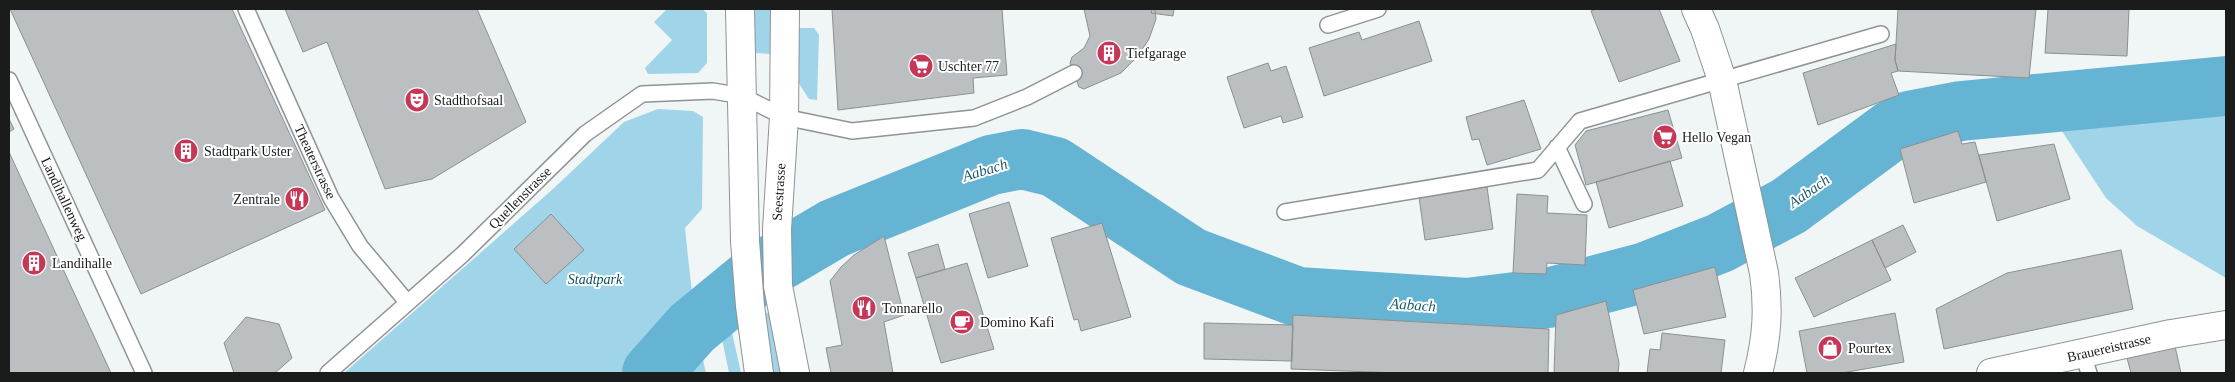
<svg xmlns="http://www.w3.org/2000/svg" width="2235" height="382" font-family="Georgia,serif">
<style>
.green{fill:#a0d4e9}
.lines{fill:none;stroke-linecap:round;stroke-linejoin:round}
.river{stroke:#65b4d3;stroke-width:60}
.building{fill:#bbbfc1;stroke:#8b9091}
.service-casing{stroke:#8f9395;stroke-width:18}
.minor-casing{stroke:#8f9395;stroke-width:30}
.tertiary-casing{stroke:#8f9395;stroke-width:30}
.secondary-casing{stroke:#8f9395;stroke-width:30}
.service{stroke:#fff;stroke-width:15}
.minor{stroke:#fff;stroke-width:28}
.tertiary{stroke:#fff;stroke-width:28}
.secondary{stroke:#fff;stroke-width:28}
.labels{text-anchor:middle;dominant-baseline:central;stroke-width:4;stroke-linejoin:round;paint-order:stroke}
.poi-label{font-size:14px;fill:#1a1c1c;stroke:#fff;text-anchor:start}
.street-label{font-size:14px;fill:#1a1c1c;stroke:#fff}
.park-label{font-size:14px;font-style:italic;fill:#0a5065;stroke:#fff}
.water-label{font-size:15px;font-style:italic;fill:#1a5a70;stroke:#fff}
</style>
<rect width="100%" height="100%" fill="#f0f5f6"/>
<path class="green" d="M667 9H702L707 13V63L698 73 648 74 645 68 672 40 654 22Z
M754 9H771L772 54 755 53Z
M798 28H814L819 35 817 100 809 99 796 79Z
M2226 100V278L2137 226 2106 198 2052 116Z
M658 109 693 111 703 117 702 209 685 228C690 277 695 326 706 373H344L553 189 624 122Z
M772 312 784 373H769L758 314Z
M731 328 741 373H729L721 334Z"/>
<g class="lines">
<path class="river" d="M652 373 692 328 760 272 835 228 991 165 1022 159 1055 167 1191 257 1298 297 1467 308 1548 298 1646 272 1720 243 1789 206 1892 130 1909 121 1961 111 2226 86"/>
</g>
<path class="building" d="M10 9H232L325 210 141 294Z
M285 9H477L526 122 432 179 385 189 327 42 303 52Z
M832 9H1002L1007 75 973 78 974 93 838 110Z
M1084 9H1155L1156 19 1149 39 1137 57 1121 73 1084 89 1079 87 1070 63 1072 57 1084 48 1090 36Z
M1152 9H1174L1173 16 1151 13Z
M1596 9H1659L1680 61 1619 82 1591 11Z
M1898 9H2036L2029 78 1898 71 1895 60Z
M2048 9H2129L2127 56 2045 53Z
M1419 21 1432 61 1324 96 1309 48 1359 32 1362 40Z
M1896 44 1895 60 1898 71 1891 73 1899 95 1818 125 1803 73Z
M1268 63 1271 71 1286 66 1303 117 1283 123 1281 116 1244 128 1227 77Z
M1524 100 1541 149 1487 165 1479 139 1472 140 1466 117Z
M1668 110 1682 158 1586 185 1575 145 1586 131Z
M9 119 14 129 9 132Z
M1958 131 1962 144 1975 142 1986 182 1914 203 1900 149Z
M2054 144 2070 199 1997 221 1979 155Z
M9 152 111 373H9Z
M1670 161 1683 206 1609 228 1596 182Z
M1487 187 1493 229 1425 240 1419 197Z
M1517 194 1548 196 1547 213 1587 215 1585 265 1547 263 1546 274 1513 273Z
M1009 202 1028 266 988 278 969 214Z
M551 214 584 250 546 284 514 249Z
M1102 223 1131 317 1081 331 1078 319 1074 320 1051 238Z
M1903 225 1916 252 1885 268 1872 240Z
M884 236 904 315 884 322 893 373H831L826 348 842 345 830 281 841 267 854 255Z
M1872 240 1891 280 1814 317 1795 278Z
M938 244 945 269 916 278 908 253Z
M2121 250 2133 309 1944 349 1936 309 2007 273Z
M967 263 994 349 941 363 916 278Z
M1715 267 1726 317 1644 334 1633 290Z
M1606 301 1619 363 1618 373H1554L1556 315Z
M1895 313 1904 362 1842 373H1807L1799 331Z
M1293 315 1549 329 1548 373H1399L1291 369Z
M246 317 279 324 292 358 275 373H234L224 343Z
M1204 323 1293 325 1292 361 1204 359Z
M1662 333 1725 340 1721 373H1647L1650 349 1660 350Z
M2175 346 2181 373H2131L2127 358Z"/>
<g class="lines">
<defs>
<path id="service" d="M246 9 331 198 360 246 407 302
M1328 25 1378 9
M9 80 144 373
M1557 147 1584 204
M1285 212 1538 170 1580 121 1881 34
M2083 355 2089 373
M328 373 463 254 585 134 642 94 713 91 742 96 784 117 852 131 974 118 1027 97 1074 73"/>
<path id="minor" d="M1991 373 2171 334 2226 325"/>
<path id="tertiary" d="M740 9 745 241 750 306 759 373
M785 9 784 117 777 229 778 286 795 373"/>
<path id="secondary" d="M1696 9 1705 29 1722 80 1764 273C1769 309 1767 338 1758 373"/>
</defs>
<use href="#service" class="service-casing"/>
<use href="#minor" class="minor-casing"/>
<use href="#tertiary" class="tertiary-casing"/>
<use href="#secondary" class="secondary-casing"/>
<use href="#service" class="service"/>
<use href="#minor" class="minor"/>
<use href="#tertiary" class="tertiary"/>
<use href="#secondary" class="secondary"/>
</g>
<defs>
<symbol id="building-disc" viewBox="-11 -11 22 22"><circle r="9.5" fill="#c63656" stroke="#fff"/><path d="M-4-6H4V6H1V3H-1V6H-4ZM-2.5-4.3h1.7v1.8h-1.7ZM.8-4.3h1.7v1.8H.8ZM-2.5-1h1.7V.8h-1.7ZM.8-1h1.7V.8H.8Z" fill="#fff"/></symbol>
<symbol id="supermarket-disc" viewBox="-11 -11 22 22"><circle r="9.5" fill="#c63656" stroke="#fff"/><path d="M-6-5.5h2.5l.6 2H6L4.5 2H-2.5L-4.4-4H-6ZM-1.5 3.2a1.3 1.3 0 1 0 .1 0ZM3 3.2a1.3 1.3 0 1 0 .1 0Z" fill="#fff"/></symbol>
<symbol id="theatre-disc" viewBox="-11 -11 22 22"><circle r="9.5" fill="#c63656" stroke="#fff"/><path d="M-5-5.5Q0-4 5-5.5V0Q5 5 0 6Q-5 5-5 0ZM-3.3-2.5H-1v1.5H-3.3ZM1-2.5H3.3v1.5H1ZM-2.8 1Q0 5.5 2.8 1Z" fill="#fff"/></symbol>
<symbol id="restaurant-disc" viewBox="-11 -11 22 22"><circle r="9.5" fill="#c63656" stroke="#fff"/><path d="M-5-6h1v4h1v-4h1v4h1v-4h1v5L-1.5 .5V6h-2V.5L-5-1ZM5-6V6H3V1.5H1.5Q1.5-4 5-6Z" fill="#fff"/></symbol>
<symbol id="cafe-disc" viewBox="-11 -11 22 22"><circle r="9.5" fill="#c63656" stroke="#fff"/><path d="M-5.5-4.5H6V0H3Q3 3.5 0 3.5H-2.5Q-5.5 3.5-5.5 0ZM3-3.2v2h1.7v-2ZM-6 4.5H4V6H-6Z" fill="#fff"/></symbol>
<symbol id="shop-disc" viewBox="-11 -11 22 22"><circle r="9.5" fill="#c63656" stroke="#fff"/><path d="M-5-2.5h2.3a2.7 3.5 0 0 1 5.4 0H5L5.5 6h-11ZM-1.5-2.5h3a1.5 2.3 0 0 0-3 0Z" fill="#fff"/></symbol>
</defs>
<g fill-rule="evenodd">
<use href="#building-disc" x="1095" y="39" width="28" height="28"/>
<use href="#supermarket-disc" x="907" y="52" width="28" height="28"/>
<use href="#theatre-disc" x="403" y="86" width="28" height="28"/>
<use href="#supermarket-disc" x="1651" y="123" width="28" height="28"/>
<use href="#building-disc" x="172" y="137" width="28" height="28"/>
<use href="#restaurant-disc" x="283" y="185" width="28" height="28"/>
<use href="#building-disc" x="20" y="249" width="28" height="28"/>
<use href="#restaurant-disc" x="850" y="294" width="28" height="28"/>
<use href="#cafe-disc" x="948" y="308" width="28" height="28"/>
<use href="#shop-disc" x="1816" y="334" width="28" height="28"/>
</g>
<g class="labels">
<g class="poi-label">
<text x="1126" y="53">Tiefgarage</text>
<text x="938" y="66">Uschter 77</text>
<text x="434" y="100">Stadthofsaal</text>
<text x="1682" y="137">Hello Vegan</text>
<text x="204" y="151">Stadtpark Uster</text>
<text x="280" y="199" text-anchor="end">Zentrale</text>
<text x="52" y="263">Landihalle</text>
<text x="882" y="308">Tonnarello</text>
<text x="980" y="322">Domino Kafi</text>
<text x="1848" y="348">Pourtex</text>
</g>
<g class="street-label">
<text transform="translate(315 162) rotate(65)">Theaterstrasse</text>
<text transform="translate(779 192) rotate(-86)">Seestrasse</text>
<text transform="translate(520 198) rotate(-45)">Quellenstrasse</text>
<text transform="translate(64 199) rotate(65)">Landihallenweg</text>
<text transform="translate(2109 348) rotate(-13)">Brauereistrasse</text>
</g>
<g class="park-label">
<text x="595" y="279">Stadtpark</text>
</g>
<g class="water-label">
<text transform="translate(985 170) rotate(-17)">Aabach</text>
<text transform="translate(1809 191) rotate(-35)">Aabach</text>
<text transform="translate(1413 305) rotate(4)">Aabach</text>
</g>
</g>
<rect width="2235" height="382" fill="none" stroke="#1a1c1c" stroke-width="20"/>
</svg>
